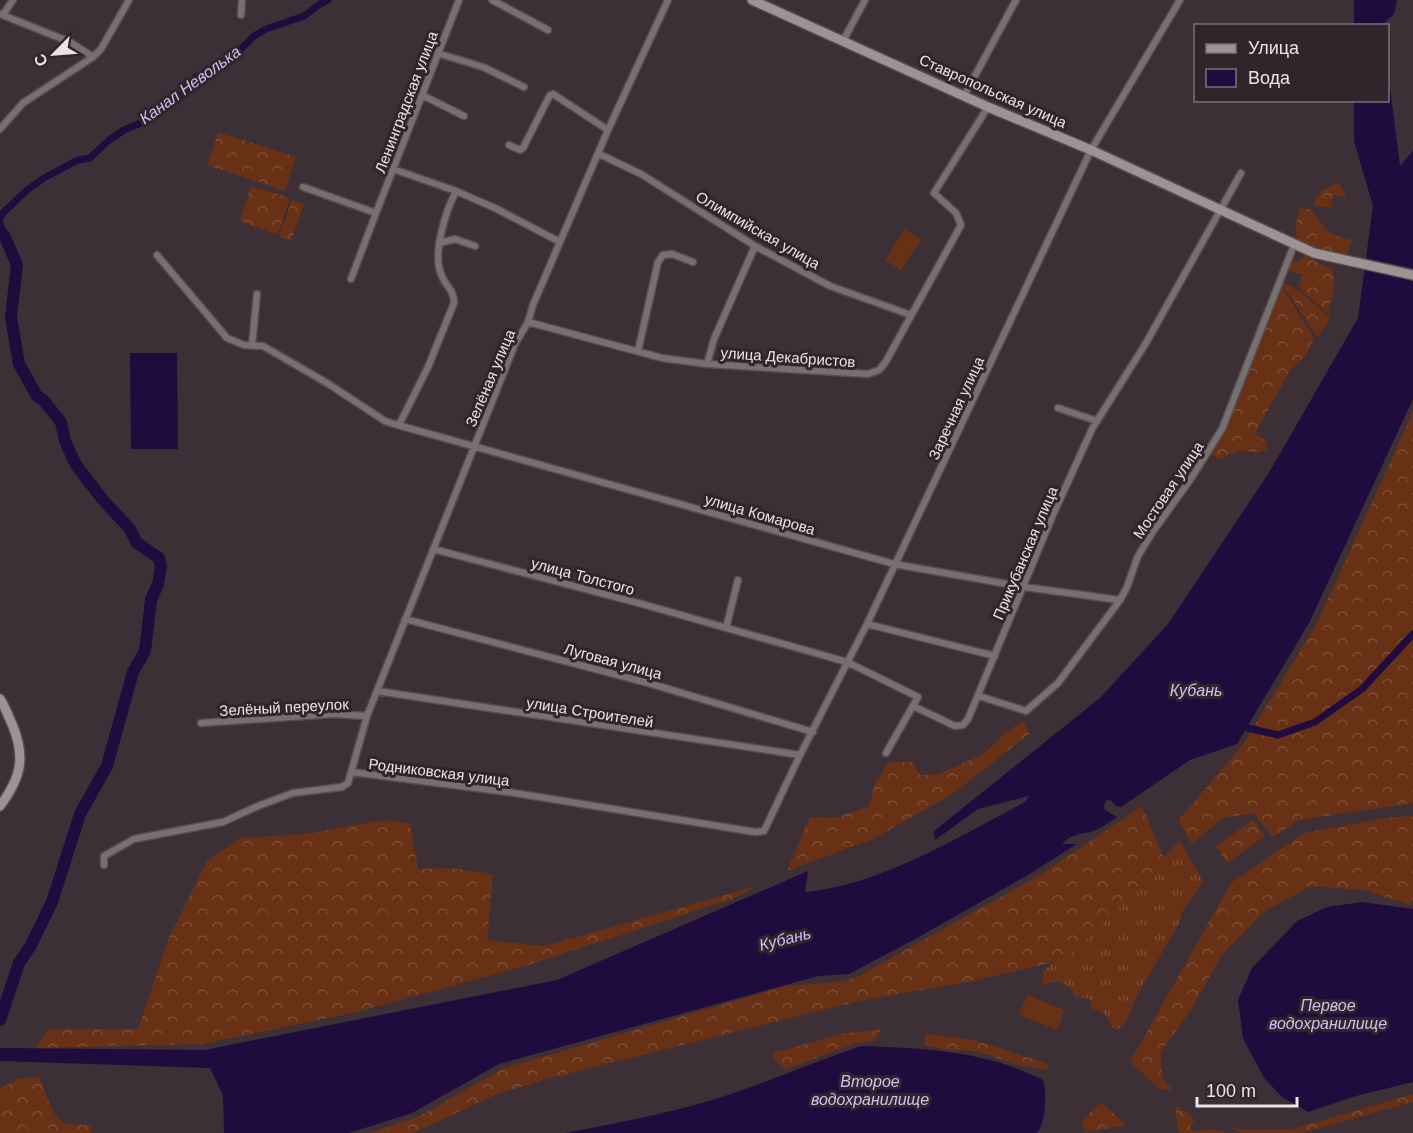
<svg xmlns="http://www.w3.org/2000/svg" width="1413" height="1133" font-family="Arial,sans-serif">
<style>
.grass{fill:url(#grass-tufts)}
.forest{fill:url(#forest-crowns)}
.garden{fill:#683014}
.water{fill:#200b3f}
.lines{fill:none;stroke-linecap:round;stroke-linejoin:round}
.canal{stroke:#200b3f;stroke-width:7}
.river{stroke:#200b3f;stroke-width:12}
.street-casing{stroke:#584c51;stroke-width:9}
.secondary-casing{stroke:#584c51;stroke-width:12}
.street{stroke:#777070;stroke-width:6}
.secondary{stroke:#9e9292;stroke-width:9}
.labels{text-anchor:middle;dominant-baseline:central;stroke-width:6;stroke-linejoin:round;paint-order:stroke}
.street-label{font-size:15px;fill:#ebe3e6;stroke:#31252b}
.water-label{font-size:16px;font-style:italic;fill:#ccbff3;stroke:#31252b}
</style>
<defs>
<pattern id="grass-tufts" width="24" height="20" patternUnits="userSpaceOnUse" patternTransform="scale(1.5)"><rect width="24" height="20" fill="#683014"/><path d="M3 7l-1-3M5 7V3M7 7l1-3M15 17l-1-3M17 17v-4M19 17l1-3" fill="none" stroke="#7e4e36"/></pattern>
<pattern id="forest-crowns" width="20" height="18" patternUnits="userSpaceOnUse" patternTransform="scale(1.5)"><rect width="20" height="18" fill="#683014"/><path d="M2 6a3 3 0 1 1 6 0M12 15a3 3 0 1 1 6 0" fill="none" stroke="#7e4e36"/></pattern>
</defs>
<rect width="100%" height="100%" fill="#3c2f35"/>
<path class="grass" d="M1180 841C1187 855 1197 868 1203 882L1182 912 1179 924 1137 995 1127 1020 1118 1030 1112 1028C1107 1016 1105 1011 1092 1009L1091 1000 1084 997 1081 998 1074 996 1072 989C1061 982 1054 979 1042 986L1043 972Z"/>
<path class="forest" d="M218 132 296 157 285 191 207 165Z
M1336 183 1340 185 1347 197 1333 195 1331 208 1314 206 1315 198 1319 196 1320 192Z
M251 186 288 197 289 200 278 235 242 222 240 219Z
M292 200 304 204 291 241 279 237Z
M1300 207 1312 210C1323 228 1331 237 1352 240L1347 255C1337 253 1298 248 1296 235 1294 227 1299 215 1300 207Z
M1305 256 1320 264 1331 268C1337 282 1333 295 1328 310L1331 316 1299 288 1302 275 1289 271 1290 265 1293 261 1298 262Z
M1283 283 1297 289 1331 318 1319 336 1316 335 1283 285Z
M1282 287 1314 338 1307 354 1290 371 1255 433 1265 440 1267 450 1258 452 1239 451 1218 459 1210 453 1225 432Z
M1413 412V803L1299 820 1273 837 1253 813 1223 818 1192 844 1178 821 1244 743 1316 625Z
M1023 721 1029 734 951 795 873 839 787 871 809 818H835L869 806 875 783 889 762H912L920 775 938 774 984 754 1005 733Z
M1142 806 1166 863 1066 959 969 982 859 1001 547 1079 495 1095 414 1133H369L420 1116 504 1068 786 986 838 982 857 977 1040 875Z
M1413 816V900L1411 905 1364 890 1311 886 1265 911 1221 956 1193 1007 1161 1052 1162 1077 1173 1090 1160 1089 1130 1062 1231 883 1304 833 1392 817Z
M384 820 410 823 418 869 450 868 493 874 487 940 544 946 757 886 733 899 525 966 357 1012 204 1044 35 1048 49 1029H138L168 940 207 861 240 838 306 834Z
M1253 820 1265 836 1227 863 1216 846Z
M881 1030 874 1041 856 1043 784 1070 774 1058 773 1053 845 1033Z
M925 1034 974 1040 1048 1064V1070L1013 1064 989 1055 969 1050 953 1051 925 1045Z
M39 1077C46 1090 52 1121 67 1124 75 1125 83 1124 91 1126V1133H0V1089L18 1079Z
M1413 1094V1102L1302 1133H1241L1231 1128 1253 1130 1292 1129Z
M1101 1102 1126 1125 1085 1133 1082 1121Z
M1176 1106 1188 1113 1194 1121 1190 1127 1193 1131C1204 1130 1217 1128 1226 1133H1180L1177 1128Z"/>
<path class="garden" d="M905 229 921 240 901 270 885 260Z
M1027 995 1065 1010 1057 1030 1019 1015Z"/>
<path class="water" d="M1354 0H1397L1394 14 1382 25 1354 26Z
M1388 72 1400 166 1413 151V399L1310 621 1237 744 1190 760 1121 807 1116 806 1112 801 1107 800 1104 805 1105 810 1117 817C1108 823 1100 829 1090 832 1079 834 1070 835 1062 844H1077L1028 875 917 938 849 974 818 976 499 1064 412 1113 349 1133H224L223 1095 210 1068 0 1061V1048L205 1050 557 980 808 871 805 892C879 886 960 836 1025 802L1029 796 978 809 935 840 934 831 1100 698 1168 624 1270 471 1358 318 1373 206 1354 141V101L1388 100Z
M130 353H177L178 449H131Z
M1362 902 1413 909V1082L1356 1096 1308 1112 1282 1097 1264 1078 1243 1038 1238 1000 1252 968 1297 921 1327 907Z
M861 1046C923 1048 987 1051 1043 1080 1047 1092 1046 1123 1037 1133H566C612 1124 660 1115 705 1102 759 1087 809 1063 861 1046Z"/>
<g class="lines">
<path class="canal" d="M0 219 2 214 27 190 44 178 78 160 90 158 109 140 124 130 148 120 180 97 196 77 233 57 254 36 266 29 304 16 317 6 328 0
M0 223 4 235
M1248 728 1278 735 1315 722 1362 689 1413 634"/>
<path class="river" d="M0 1020 19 963 30 947 52 902 80 814 107 766 133 672 145 651 151 600 158 584 161 567 159 558 137 543 130 529 103 500 76 465 65 441 61 422 44 401 37 396 19 364 11 317 17 265 4 235"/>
<defs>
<path id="street" d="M492 0 548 30
M0 14 70 42 93 57
M3 15 13 0
M241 15 242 0
M843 41 865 0
M437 53 483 67 524 87
M422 95 464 116
M964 96 1016 0
M0 129 23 103 93 57 101 49 129 0
M509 145 520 150 523 148 550 95 553 94 608 130
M599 154 641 174 755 246 830 286 911 315
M393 169 456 191 497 209 560 242
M303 187 376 213 459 0
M440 243 455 239 475 246
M157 255 227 338 244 345 263 346 327 383 385 421 394 424 894 564 1024 587 1120 600
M351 279 376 213
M528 322 662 358 707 364 868 374 879 370 885 363 961 225 956 213 934 193 988 107
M252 345 257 294
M638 351 658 262 663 255 672 254 693 262
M707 364 714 339 755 246
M1058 408 1097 421
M399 425 428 367 454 303C454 289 445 286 441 274 432 253 446 211 456 191
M433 549 642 604 847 662 918 697 886 753
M405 619 648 683 813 732
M867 624 995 656
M726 628 738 580
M377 691 800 755
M979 696 1026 711 1058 683 1120 600 1127 587 1138 556 1152 533 1190 480 1222 429 1294 245
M913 706 955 726 963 725 968 719 1052 517 1092 429 1146 343 1241 173
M201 723 333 714 367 716
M351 772 508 792 755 832 764 831 800 755 867 624 1091 150 1180 0
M104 865V856L134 839 223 822 258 806 293 793 342 787 348 783 367 716 515 344 528 322 533 305 608 130 668 0"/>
<path id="secondary" d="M752 0 988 107 1091 150 1314 253 1413 275
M0 699C5 706 8 716 12 724 26 757 21 778 0 806"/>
</defs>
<use href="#street" class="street-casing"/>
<use href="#secondary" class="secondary-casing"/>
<use href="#street" class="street"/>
<use href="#secondary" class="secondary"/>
</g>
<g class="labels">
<g class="street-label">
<text transform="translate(993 91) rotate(24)">Ставропольская улица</text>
<text transform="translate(406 102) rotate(-69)">Ленинградская улица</text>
<text transform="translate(758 230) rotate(30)">Олимпийская улица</text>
<text transform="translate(788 357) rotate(4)">улица Декабристов</text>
<text transform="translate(490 378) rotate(-67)">Зелёная улица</text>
<text transform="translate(956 408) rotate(-65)">Заречная улица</text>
<text transform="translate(1168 490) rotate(-56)">Мостовая улица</text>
<text transform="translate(760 514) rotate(16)">улица Комарова</text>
<text transform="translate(1025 553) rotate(-67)">Прикубанская улица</text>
<text transform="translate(583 576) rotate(15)">улица Толстого</text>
<text transform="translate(613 661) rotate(15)">Луговая улица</text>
<text transform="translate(284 707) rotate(-3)">Зелёный переулок</text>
<text transform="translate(590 712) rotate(9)">улица Строителей</text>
<text transform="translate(439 772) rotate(7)">Родниковская улица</text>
</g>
<g class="water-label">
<text transform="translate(190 85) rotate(-36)">Канал Неволька</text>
<text x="1196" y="690">Кубань</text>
<text transform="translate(785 939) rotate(-14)">Кубань</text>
<text x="1328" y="1005">Первое<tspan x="1328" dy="18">водохранилище</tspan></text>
<text x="870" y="1081">Второе<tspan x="870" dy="18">водохранилище</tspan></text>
</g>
</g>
<rect x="1194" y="24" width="195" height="78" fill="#31252b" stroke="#7b7176" stroke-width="1.5"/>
<rect x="1206" y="44" width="30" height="9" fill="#9e9292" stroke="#7b7176" stroke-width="1.5"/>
<text x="1248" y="54" font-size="18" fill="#ebe3e6">Улица</text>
<rect x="1206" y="69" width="30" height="18" fill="#200b3f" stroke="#7b7176" stroke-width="1.5"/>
<text x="1248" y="84" font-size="18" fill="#ebe3e6">Вода</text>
<g transform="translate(54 54) rotate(245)" stroke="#31252b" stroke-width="4.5" paint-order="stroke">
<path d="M0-4.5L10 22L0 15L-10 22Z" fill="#ebe3e6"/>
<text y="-9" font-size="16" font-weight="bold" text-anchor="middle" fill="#ebe3e6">С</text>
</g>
<path d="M1197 1097v9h100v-9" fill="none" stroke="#ebe3e6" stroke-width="3"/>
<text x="1206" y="1097" font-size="18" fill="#ebe3e6" stroke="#31252b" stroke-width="4.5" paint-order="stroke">100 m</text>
</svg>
